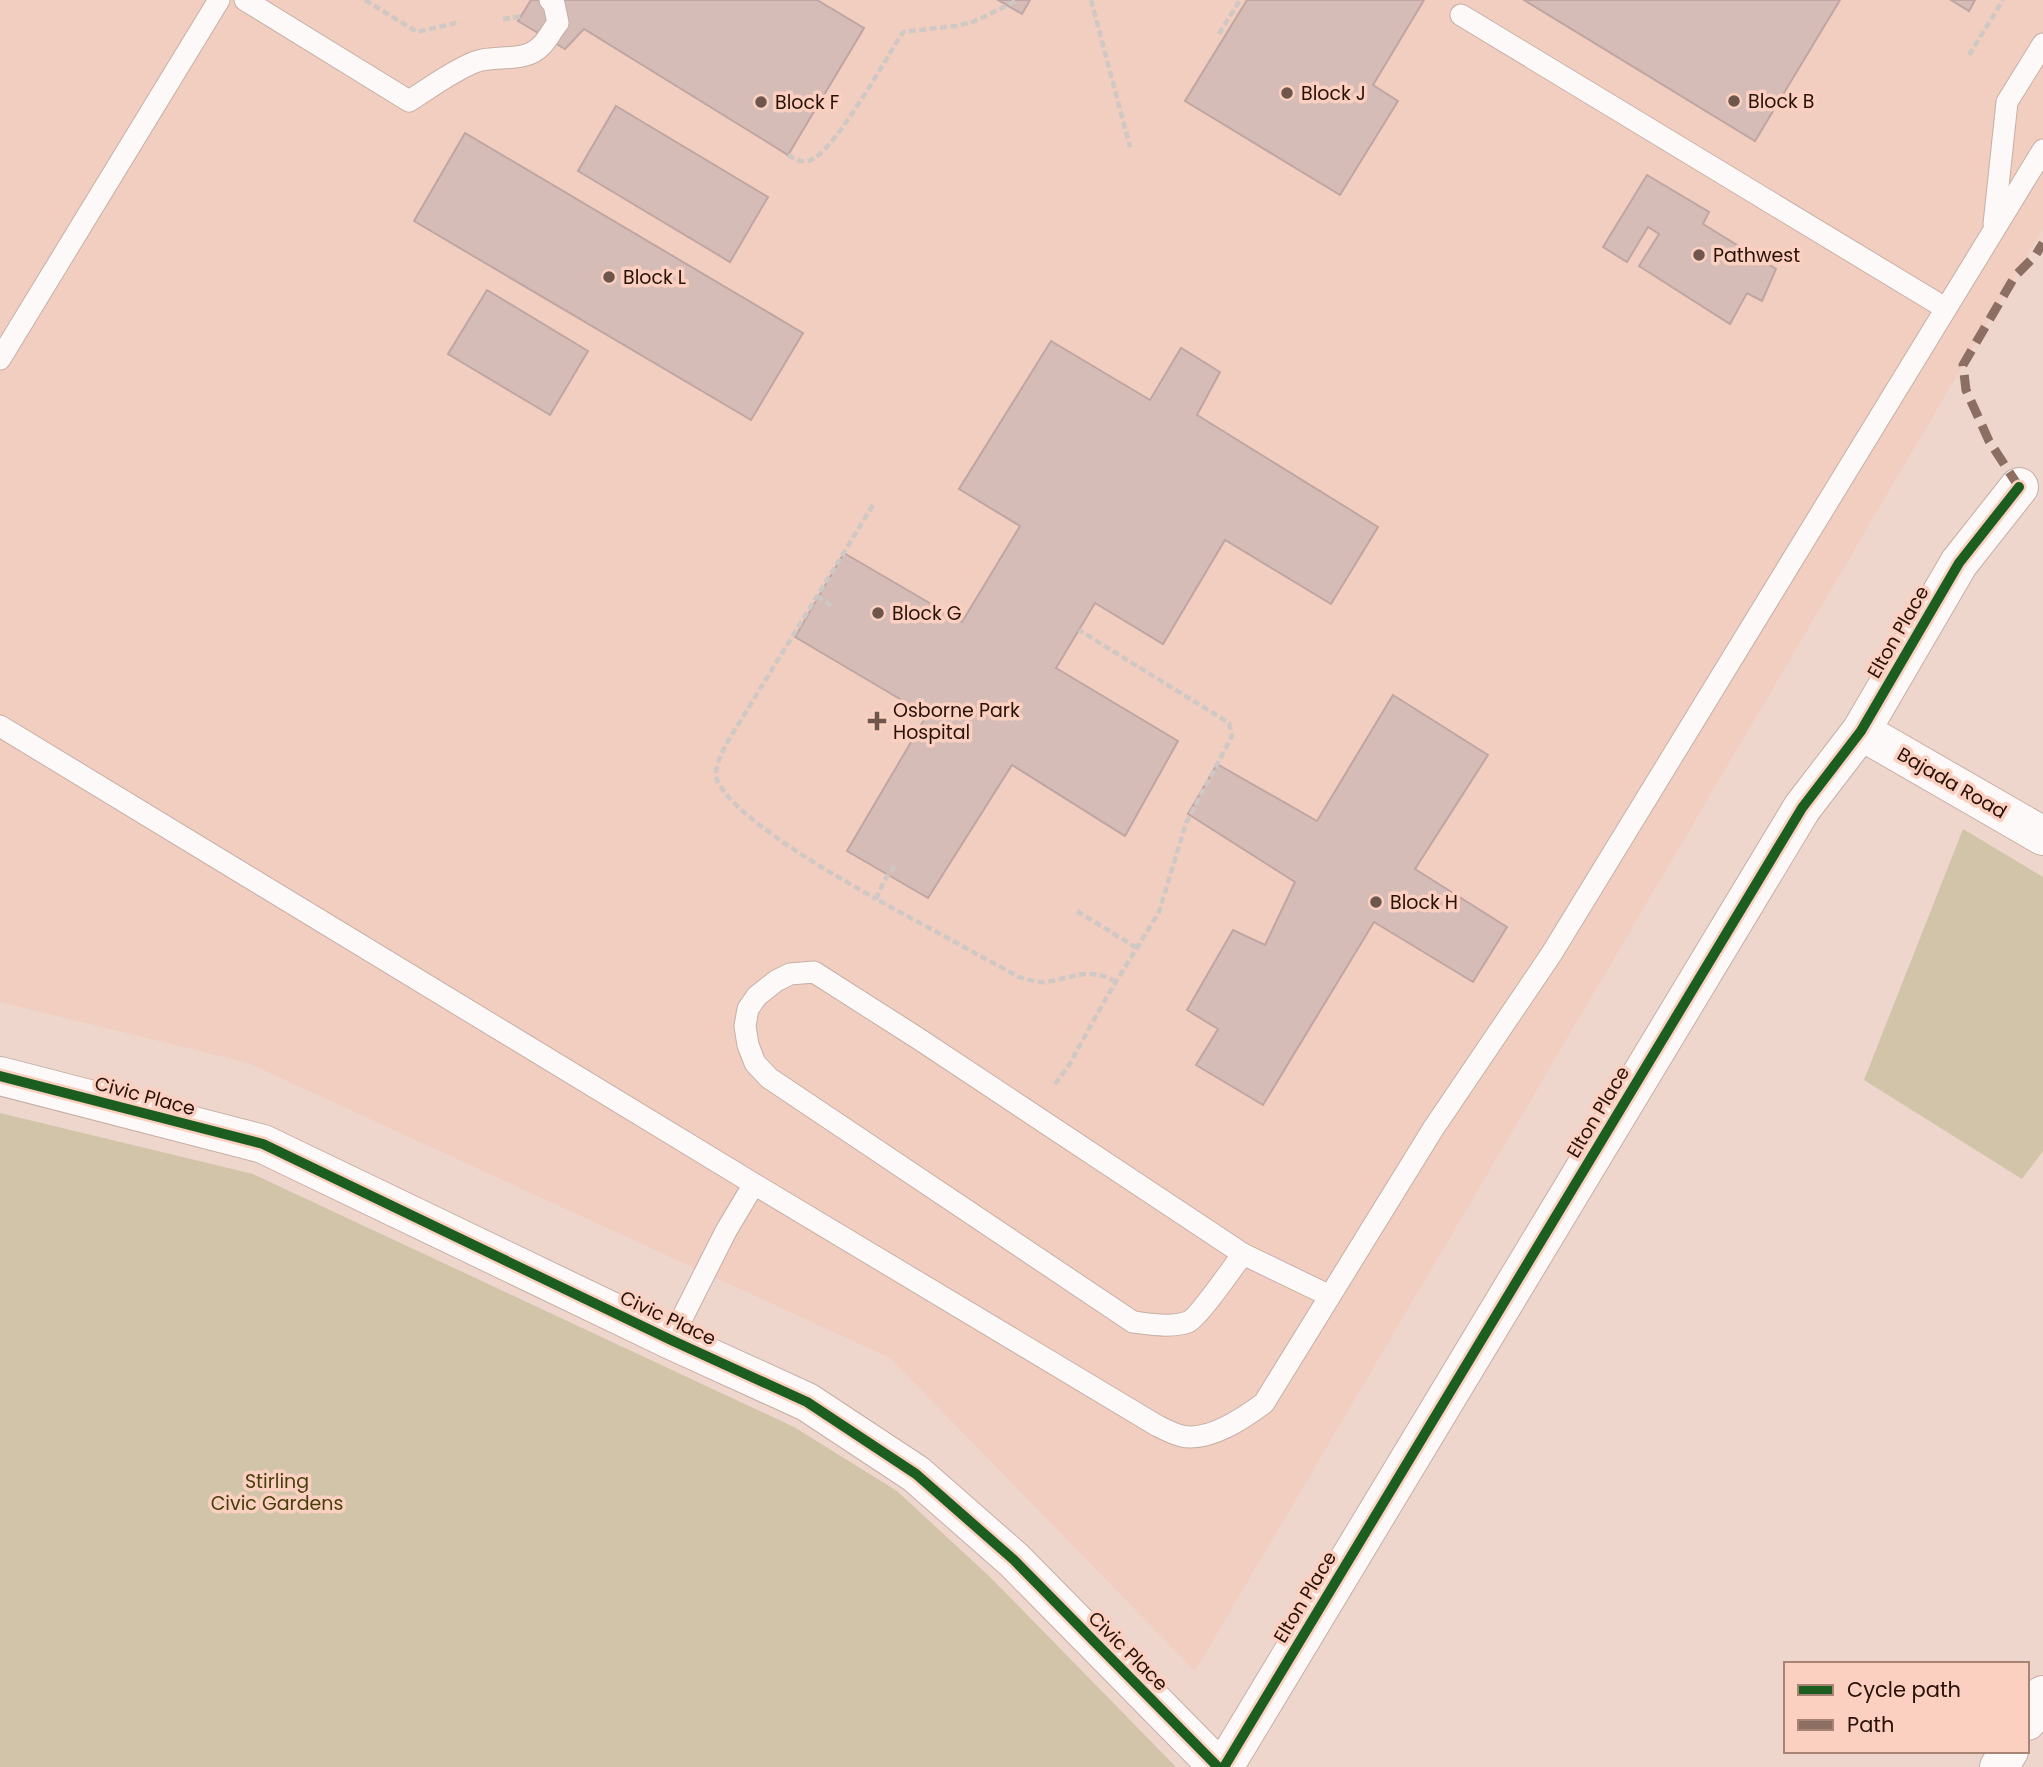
<svg xmlns="http://www.w3.org/2000/svg" width="2043" height="1767" font-family="Poppins,sans-serif">
<style>
.built{fill:#f2cec0}
.green{fill:#d1c4a8}
.building{fill:#d5bcb7;stroke:#bfa6a2;stroke-width:2}
.lines{fill:none;stroke-linecap:round;stroke-linejoin:round}
.lane-casing{stroke:#c6afa6;stroke-width:23}
.street-casing{stroke:#c6afa6;stroke-width:40}
.path{stroke:#cfc8c5;stroke-width:4.5;stroke-dasharray:7 3.5;stroke-linecap:butt}
.lane{stroke:#fcf9f8;stroke-width:21}
.street{stroke:#fcf9f8;stroke-width:38}
.quiet{stroke:#8d6e63;stroke-width:9;stroke-dasharray:18 9;stroke-linecap:butt}
.cycleway-casing{stroke:#fbd0c0;stroke-width:15}
.cycleway{stroke:#1b5e20;stroke-width:10}
.poi-dot{fill:#6e564c;stroke:#fbd0c0;stroke-width:2.5}
.labels{text-anchor:middle;dominant-baseline:central;stroke-width:7;stroke-linejoin:round;paint-order:stroke}
.poi-label{font-size:19px;fill:#291107;stroke:#fbd0c0;text-anchor:start}
.street-label{font-size:19px;fill:#291107;stroke:#fbd0c0}
.park-label{font-size:19px;fill:#463f09;stroke:#fbd0c0}
</style>
<rect width="100%" height="100%" fill="#eed6cd"/>
<path class="built" d="M0 0H2043V229L1195 1671 890 1358 248 1063 0 1002Z"/>
<path class="green" d="M1963 829 2043 877V1151L2022 1179 1864 1080Z
M0 1113 253 1174 794 1427 897 1491 990 1577 1176 1767H0Z"/>
<path class="building" d="M531 0H817L864 28 788 155 584 29 565 49 518 21Z
M998 0H1030L1022 14Z
M1247 0H1424L1373 85 1398 101 1340 195 1185 101Z
M1524 0H1840L1755 141Z
M1951 0H1975L1969 11Z
M616 106 768 197 730 262 578 171Z
M465 133 803 333 751 420 414 221Z
M1647 175 1709 212 1703 224 1776 269 1762 301 1747 293 1730 324 1639 266 1659 234 1648 227 1627 262 1603 247Z
M487 290 588 351 550 415 448 354Z
M1051 341 1150 400 1181 348 1220 372 1197 415 1378 527 1331 604 1225 540 1163 644 1095 603 1056 668 1178 741 1125 836 1012 765 928 898 847 851 927 715 795 637 844 553 962 622 1020 526 959 489Z
M1393 695 1488 755 1415 869 1507 927 1473 982 1374 922 1263 1105 1196 1065 1218 1029 1187 1010 1233 930 1265 945 1295 882 1188 814 1217 764 1317 821Z"/>
<g class="lines">
<defs>
<path id="lane" d="M245 0 409 101C430 88 452 71 475 62 496 54 525 64 542 45 548 39 552 30 558 23L554 4 550 0
M1461 15 1945 308
M1994 224 2007 102 2043 44
M0 359 219 0
M0 726 754 1184
M1243 1254C1233 1267 1198 1318 1188 1322 1171 1328 1150 1324 1133 1322L769 1078 755 1063 748 1045 745 1026 748 1009 757 996 776 981 790 974 814 972 919 1039 1243 1254 1330 1296
M671 1340 726 1231 754 1184 1156 1425C1164 1429 1173 1434 1182 1436 1209 1442 1244 1418 1264 1403L1433 1129 1552 953 2043 150"/>
<path id="street" d="M1861 731 2043 836
M0 1076 263 1144 671 1340 807 1402 916 1474 1014 1560 1218 1767
M2027 1721 2043 1695
M1224 1767 1802 808 1861 731 1959 563 2019 487
M1999 1767 2009 1751"/>
</defs>
<use href="#lane" class="lane-casing"/>
<use href="#street" class="street-casing"/>
<path class="path" d="M365 0 417 32 460 22
M1091 0 1130 147
M503 19 523 16
M1219 34 1240 0
M1969 55 2003 0
M788 155C796 160 804 164 813 159 838 145 885 60 903 32L955 26 973 22 1018 0
M873 505 725 746C721 756 712 772 718 782 738 821 836 876 876 899
M817 596 833 607
M895 866 884 881 876 899 1019 977C1027 979 1037 983 1046 982 1072 978 1090 966 1116 982
M1077 911 1137 948
M1055 1084 1069 1065 1106 998 1159 912 1186 823 1232 736 1229 723 1079 630"/>
<use href="#lane" class="lane"/>
<use href="#street" class="street"/>
<path class="quiet" d="M2019 487 1989 441 1966 390 1963 365 2015 276 2035 256 2043 243"/>
<defs>
<path id="cycleway" d="M0 1076 263 1144 671 1340 807 1402 916 1474 1014 1560 1218 1767
M1224 1767 1802 808 1861 731 1959 563 2019 487"/>
</defs>
<use href="#cycleway" class="cycleway-casing"/>
<use href="#cycleway" class="cycleway"/>
</g>
<g class="poi-dot">
<circle cx="1287" cy="93" r="7"/>
<circle cx="1734" cy="101" r="7"/>
<circle cx="761" cy="102" r="7"/>
<circle cx="1699" cy="255" r="7"/>
<circle cx="609" cy="277" r="7"/>
<circle cx="878" cy="613" r="7"/>
<path d="M873.5 710.5h7v7h7v7h-7v7h-7v-7h-7v-7h7z"/>
<circle cx="1376" cy="902" r="7"/>
</g>
<g class="labels">
<g class="poi-label">
<text x="1301" y="93">Block J</text>
<text x="1748" y="101">Block B</text>
<text x="775" y="102">Block F</text>
<text x="1713" y="255">Pathwest</text>
<text x="623" y="277">Block L</text>
<text x="892" y="613">Block G</text>
<text x="893" y="710">Osborne Park<tspan x="893" dy="22">Hospital</tspan></text>
<text x="1390" y="902">Block H</text>
</g>
<g class="street-label">
<text transform="translate(1898 632) rotate(-60)">Elton Place</text>
<text transform="translate(1952 783) rotate(30)">Bajada Road</text>
<text transform="translate(145 1096) rotate(15)">Civic Place</text>
<text transform="translate(1598 1112) rotate(-59)">Elton Place</text>
<text transform="translate(668 1318) rotate(25)">Civic Place</text>
<text transform="translate(1305 1597) rotate(-59)">Elton Place</text>
<text transform="translate(1128 1651) rotate(45)">Civic Place</text>
</g>
<g class="park-label">
<text x="277" y="1481">Stirling<tspan x="277" dy="22">Civic Gardens</tspan></text>
</g>
</g>
<rect x="1784" y="1662" width="245" height="91" fill="#fbd0c0" stroke="#a78476" stroke-width="2"/>
<rect x="1798" y="1685" width="35" height="10" fill="#1b5e20" stroke="#a78476" stroke-width="2"/>
<text x="1847" y="1697" font-size="21" fill="#291107">Cycle path</text>
<rect x="1798" y="1720" width="35" height="10" fill="#8d6e63" stroke="#a78476" stroke-width="2"/>
<text x="1847" y="1732" font-size="21" fill="#291107">Path</text>
</svg>
